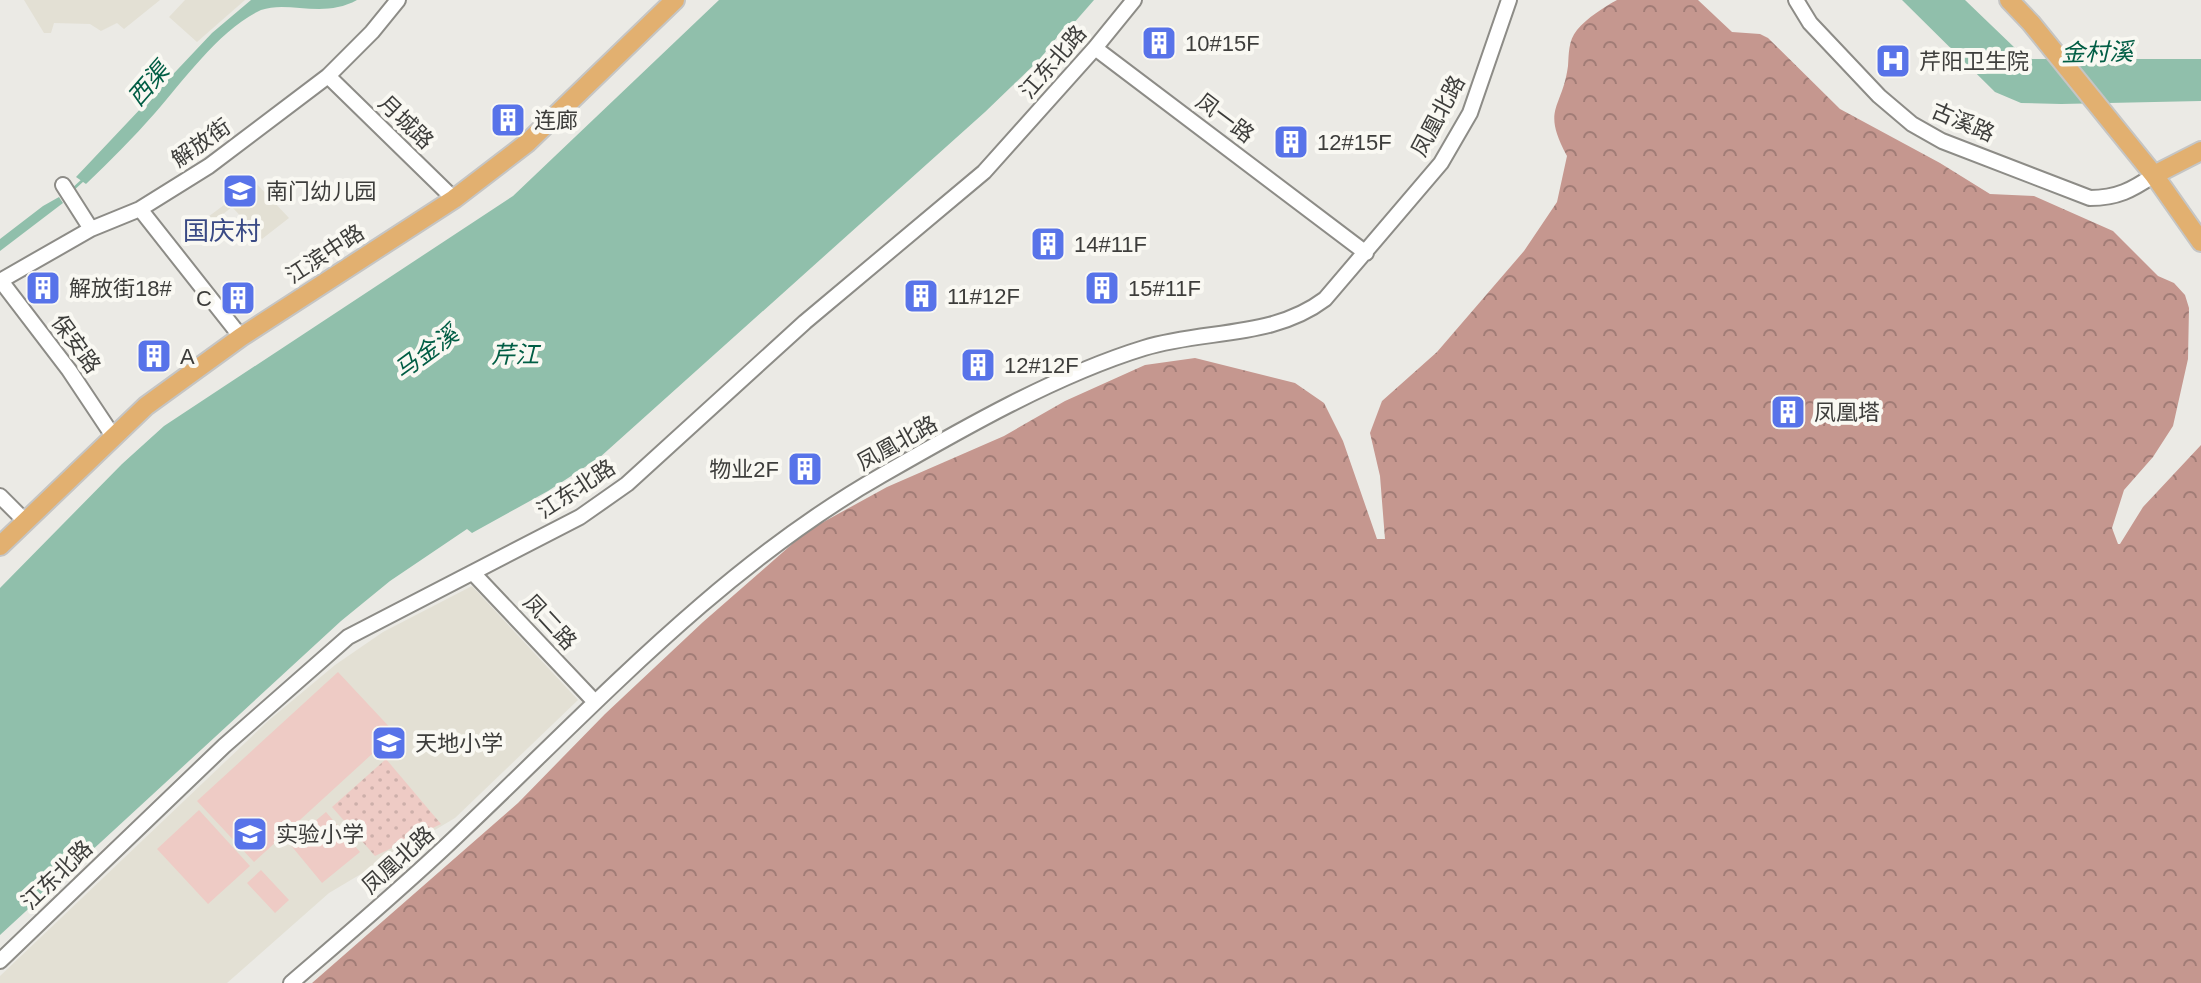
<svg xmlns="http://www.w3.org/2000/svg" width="2201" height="983" font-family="Arial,'Noto Sans SC',sans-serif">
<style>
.built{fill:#e3e0d4}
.forest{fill:url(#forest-crowns)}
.park{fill:url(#park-dots)}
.pitch{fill:#eecbc5}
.water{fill:#90bfab}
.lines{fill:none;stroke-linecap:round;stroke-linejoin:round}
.stream{stroke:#90bfab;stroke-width:3}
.minor-casing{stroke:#8d8c87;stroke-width:18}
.major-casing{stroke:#c5c5c4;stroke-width:22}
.minor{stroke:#fff;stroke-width:14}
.major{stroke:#e2b070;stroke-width:18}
.labels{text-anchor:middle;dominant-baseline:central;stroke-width:8;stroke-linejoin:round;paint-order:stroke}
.poi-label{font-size:22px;fill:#3d3d3b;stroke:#f9f8f2;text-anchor:start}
.street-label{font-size:22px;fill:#3d3d3b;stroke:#f9f8f2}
.water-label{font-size:24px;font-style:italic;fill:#005d44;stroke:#f9f8f2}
.quarter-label{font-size:26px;fill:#3a4a85;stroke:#f9f8f2}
</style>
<defs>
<pattern id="forest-crowns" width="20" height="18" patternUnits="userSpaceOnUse" patternTransform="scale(2)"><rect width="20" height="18" fill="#c5978f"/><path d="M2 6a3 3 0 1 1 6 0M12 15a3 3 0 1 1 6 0" fill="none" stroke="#a17c76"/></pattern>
<pattern id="park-dots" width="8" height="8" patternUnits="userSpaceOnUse" patternTransform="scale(2)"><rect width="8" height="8" fill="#eecbc5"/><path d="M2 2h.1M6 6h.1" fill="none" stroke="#cdafaa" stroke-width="1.8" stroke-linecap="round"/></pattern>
</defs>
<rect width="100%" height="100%" fill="#ebeae5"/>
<path class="built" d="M24 0H160L124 29 117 23 101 31 90 24 54 23 51 33H44Z
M185 0H245L197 42 169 17Z
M255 182 289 218 262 239 232 207 195 236 189 231Z
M472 586 578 700 455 818 329 893 227 983H0V976L268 721 335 665 383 632Z"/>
<path class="forest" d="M1617 0H1698L1732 32 1760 34 1768 38 1840 109 1940 163 1990 194 2034 196 2113 231 2158 276 2174 283 2185 295 2189 308 2188 359 2173 426 2153 457 2124 490 2112 528 2118 544H2120L2143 507 2201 445V983H312L518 803 605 714 703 622 807 531 887 487 1004 436 1065 401 1145 365 1195 358 1295 383 1324 403 1343 441 1377 539H1385L1380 476 1370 433 1382 401 1437 352 1524 251 1557 202 1567 156C1541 108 1562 110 1568 66 1569 54 1568 41 1577 30 1587 18 1604 7 1617 0Z"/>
<path class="park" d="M386 759 441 824 375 856 332 807Z"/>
<path class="pitch" d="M338 672 395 733 254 862 197 801Z
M199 810 250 866 208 904 157 849Z
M326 812 360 852 322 883 289 843Z
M261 870 289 900 275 913 247 883Z"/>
<path class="water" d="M251 0H357C323 19 288 0 261 10 220 29 184 80 155 113 133 138 110 161 86 184L76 177 212 33Z
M719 0H1094L1073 24 1068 23 1040 59 985 112 599 458 548 491 472 533 467 529 390 581 341 621 0 935V588L122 464 164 426 513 196Z
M1902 0H1965L2016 49 2032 59H2201V101L2061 104 2021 103 1995 92Z
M59 197 63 203 0 251V239L43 206Z"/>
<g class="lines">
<path class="stream" d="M71 191 83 180"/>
<defs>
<path id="minor" d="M1796 0 1810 23 1879 96 1912 124 1942 141 2090 198C2117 198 2132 190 2154 175
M1095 48 1366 253
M328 76 454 199
M63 185 91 229
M140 209 241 337
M0 281 91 229 140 209 209 166 328 76 372 32 398 0
M1 281 69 370 113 436
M0 496 24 520
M473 573 594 701
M0 961 224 746 348 637 580 517 627 484 805 322 984 172 1095 48 1134 0
M291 983C349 933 407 884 462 831 594 706 722 566 882 475 962 429 1056 375 1144 348 1205 329 1272 339 1325 299L1441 163 1470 113 1509 0"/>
<path id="major" d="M2009 0 2031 23 2154 175 2201 242
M2154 175 2201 151
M0 546 146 406 241 337 454 199 527 143 675 0"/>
</defs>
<use href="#minor" class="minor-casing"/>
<use href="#major" class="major-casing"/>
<use href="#minor" class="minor"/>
<use href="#major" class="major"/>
</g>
<defs>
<symbol id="building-square" viewBox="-11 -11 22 22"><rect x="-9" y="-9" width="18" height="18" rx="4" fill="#5873e9" stroke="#f9f8f2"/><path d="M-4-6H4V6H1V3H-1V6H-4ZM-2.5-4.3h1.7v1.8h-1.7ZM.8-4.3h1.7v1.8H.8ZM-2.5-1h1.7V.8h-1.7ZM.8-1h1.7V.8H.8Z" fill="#fff"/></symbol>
<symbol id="hospital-square" viewBox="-11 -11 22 22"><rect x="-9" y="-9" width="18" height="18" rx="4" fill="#5873e9" stroke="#f9f8f2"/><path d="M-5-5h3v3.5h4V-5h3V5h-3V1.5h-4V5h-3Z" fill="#fff"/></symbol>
<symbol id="school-square" viewBox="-11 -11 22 22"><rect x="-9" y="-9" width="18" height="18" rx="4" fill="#5873e9" stroke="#f9f8f2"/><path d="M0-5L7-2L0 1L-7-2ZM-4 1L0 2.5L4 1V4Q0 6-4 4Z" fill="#fff"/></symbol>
</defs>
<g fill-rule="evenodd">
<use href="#building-square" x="1139" y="23" width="40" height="40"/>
<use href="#hospital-square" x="1873" y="41" width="40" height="40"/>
<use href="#building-square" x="488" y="100" width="40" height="40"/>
<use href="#building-square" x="1271" y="122" width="40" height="40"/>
<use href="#school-square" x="220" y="171" width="40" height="40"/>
<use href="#building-square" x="1028" y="224" width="40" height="40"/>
<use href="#building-square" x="23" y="268" width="40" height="40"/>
<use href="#building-square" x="1082" y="268" width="40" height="40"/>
<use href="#building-square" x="901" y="276" width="40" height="40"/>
<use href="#building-square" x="218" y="278" width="40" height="40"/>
<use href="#building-square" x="134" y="336" width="40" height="40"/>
<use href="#building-square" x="958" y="345" width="40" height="40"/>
<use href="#building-square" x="1768" y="392" width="40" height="40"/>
<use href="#building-square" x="785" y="449" width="40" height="40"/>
<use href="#school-square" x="369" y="723" width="40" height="40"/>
<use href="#school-square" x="230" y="814" width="40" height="40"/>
</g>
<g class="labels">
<g class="poi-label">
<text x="1185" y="43">10#15F</text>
<text x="1919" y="61">芹阳卫生院</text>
<text x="534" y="120">连廊</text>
<text x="1317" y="142">12#15F</text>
<text x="266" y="191">南门幼儿园</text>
<text x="1074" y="244">14#11F</text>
<text x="69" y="288">解放街18#</text>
<text x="1128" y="288">15#11F</text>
<text x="947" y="296">11#12F</text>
<text x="212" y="298" text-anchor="end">C</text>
<text x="180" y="356">A</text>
<text x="1004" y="365">12#12F</text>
<text x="1814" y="412">凤凰塔</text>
<text x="779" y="469" text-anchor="end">物业2F</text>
<text x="415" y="743">天地小学</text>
<text x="276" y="834">实验小学</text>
</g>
<g class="street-label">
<text transform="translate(1053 62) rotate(-49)">江东北路</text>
<text transform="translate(1438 116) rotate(-62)">凤凰北路</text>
<text transform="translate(1225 118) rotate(37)">凤一路</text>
<text transform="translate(406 122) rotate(44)">月城路</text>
<text transform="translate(1963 122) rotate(23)">古溪路</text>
<text transform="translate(201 143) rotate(-35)">解放街</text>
<text transform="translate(325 254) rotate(-33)">江滨中路</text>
<text transform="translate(76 344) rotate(54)">保安路</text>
<text transform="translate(897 443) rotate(-29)">凤凰北路</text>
<text transform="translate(576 489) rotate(-33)">江东北路</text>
<text transform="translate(550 622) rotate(47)">凤二路</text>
<text transform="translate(398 860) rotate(-42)">凤凰北路</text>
<text transform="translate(57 875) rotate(-44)">江东北路</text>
</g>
<g class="water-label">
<text transform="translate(2097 52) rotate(-1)">金村溪</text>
<text transform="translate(148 84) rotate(-49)">西渠</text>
<text transform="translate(426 352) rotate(-36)">马金溪</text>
<text x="515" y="354">芹江</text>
</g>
<g class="quarter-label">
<text x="222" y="231">国庆村</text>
</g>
</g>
</svg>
